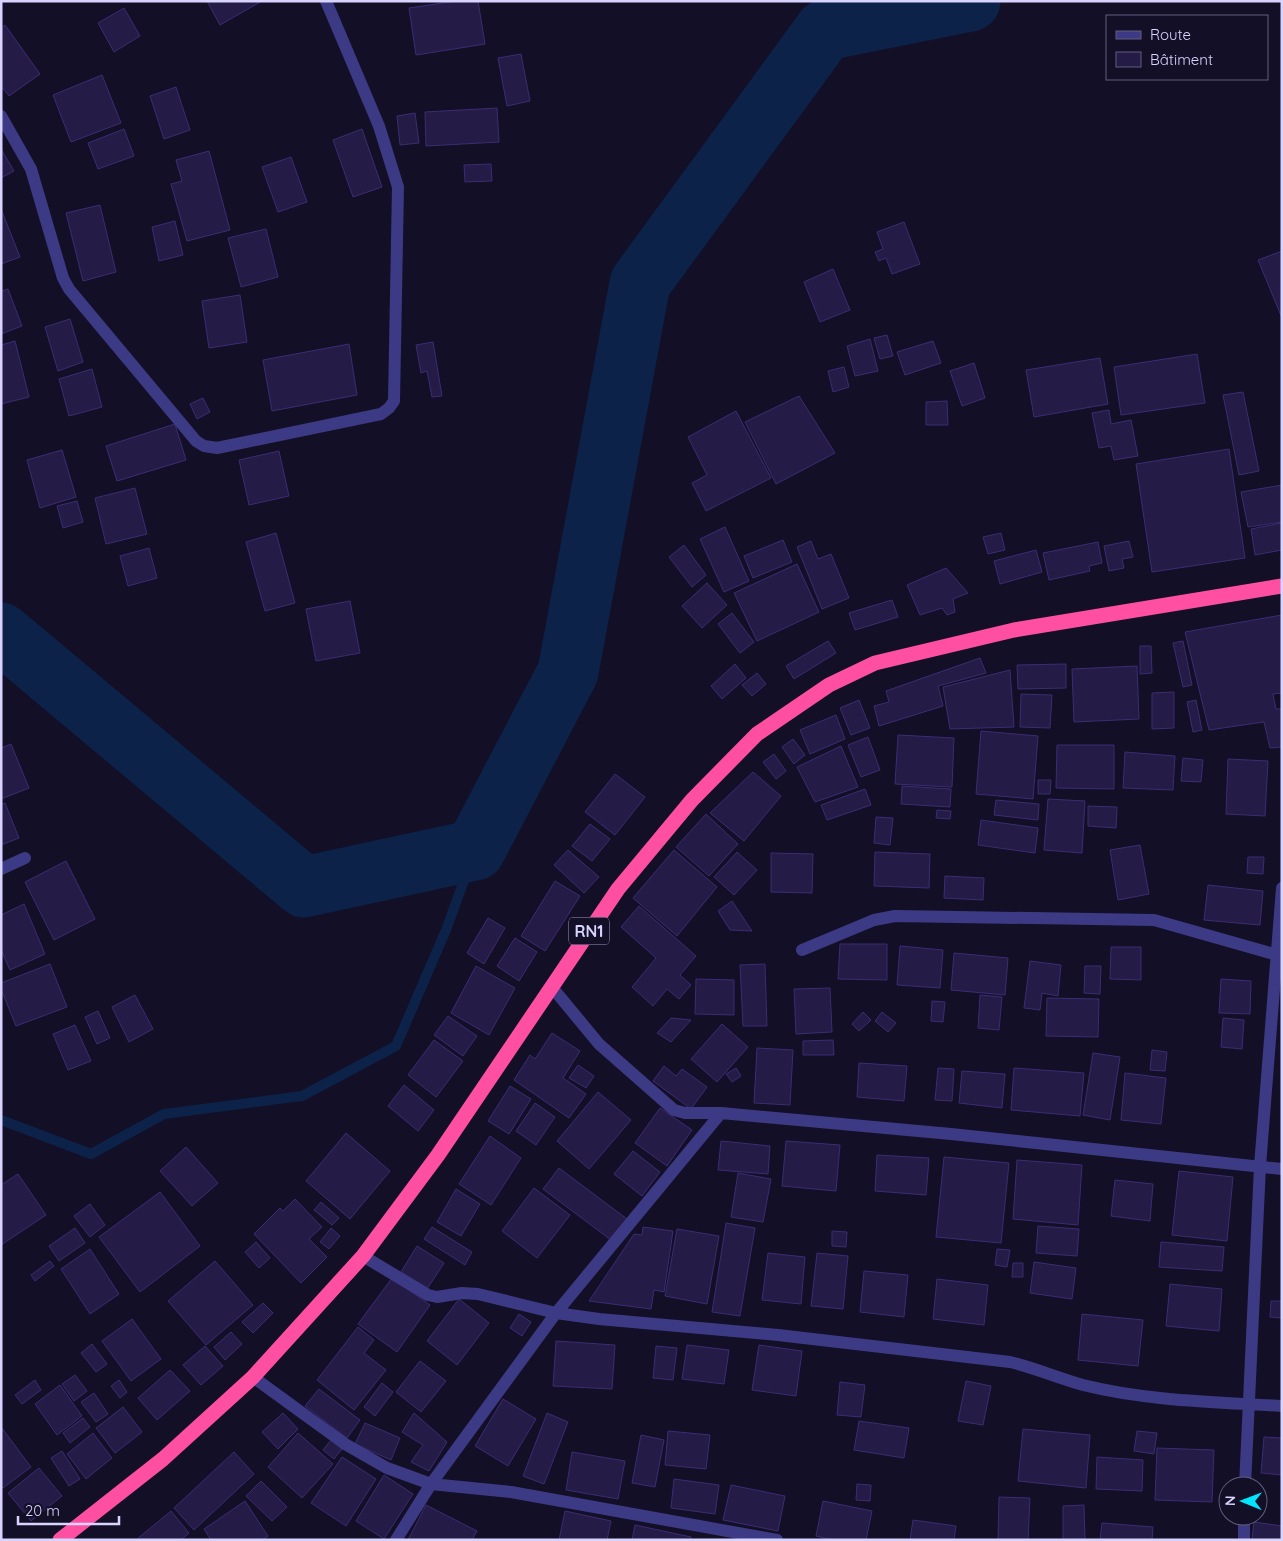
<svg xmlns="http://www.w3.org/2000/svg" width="1283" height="1541" font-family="Quicksand,sans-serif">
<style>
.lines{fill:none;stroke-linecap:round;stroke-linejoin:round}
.stream{stroke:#0c2248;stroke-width:10}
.river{stroke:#0c2248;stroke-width:61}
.building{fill:#241b47;stroke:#3b2d73}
.street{stroke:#3d3a85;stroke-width:12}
.highway{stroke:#ff4fa3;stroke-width:15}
.labels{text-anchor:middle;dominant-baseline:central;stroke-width:4.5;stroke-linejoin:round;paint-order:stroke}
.shield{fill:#130f26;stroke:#9e99be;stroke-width:1}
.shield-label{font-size:16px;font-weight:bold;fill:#d9d4ff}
</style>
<rect width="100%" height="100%" fill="#130f26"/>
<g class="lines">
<path class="stream" d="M1 1120 91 1154 164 1114 302 1096 396 1046 446 930 475 850"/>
<path class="river" d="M1 633 304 887 475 850 568 672 640 283 825 30 970 1"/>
</g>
<path class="building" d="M207 1H262L220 25Z
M456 1H478L485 44 416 55 409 8Z
M124 8 140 36 114 52 98 23Z
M5 25 40 74 9 96 1 86V28Z
M521 54 530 101 507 106 498 58Z
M102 75 121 123 71 142 53 95Z
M176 87 190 130 164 139 150 96Z
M497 108 499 142 426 146 425 112Z
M415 113 419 143 400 145 397 116Z
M124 129 134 156 98 169 88 143Z
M362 129 382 187 353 197 333 140Z
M1 149 14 171 1 178Z
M209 151 230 230 187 241 171 184 182 181 176 160Z
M291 157 307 202 278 212 262 167Z
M491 164 492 181 465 182 464 165Z
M100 205 116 272 83 281 66 213Z
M1 209 20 257 1 264Z
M175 221 183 255 159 261 152 227Z
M904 222 920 264 892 274 886 258 879 261 875 252 883 249 877 232Z
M266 229 278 277 241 287 228 238Z
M1282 251V318L1258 260Z
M833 269 850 310 820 322 804 282Z
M8 289 22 326 1 334V291Z
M240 295 247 342 209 348 202 301Z
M70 319 83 362 58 371 45 327Z
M887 335 893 356 880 359 874 338Z
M870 339 878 371 855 376 847 346Z
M15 341 29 397 1 404V345Z
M933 341 941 363 905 375 897 352Z
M433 342 442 396 432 397 427 371 421 373 416 345Z
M349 344 357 395 272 411 263 360Z
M1197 354 1205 403 1121 415 1114 367Z
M1100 358 1108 404 1034 417 1026 370Z
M974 363 985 398 962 406 950 371Z
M844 367 849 387 833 392 828 371Z
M92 369 102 407 69 416 59 379Z
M1243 392 1259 471 1239 475 1223 395Z
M799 396 835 453 776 484 745 422Z
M203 398 210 412 197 419 190 404Z
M947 401 948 425H926V402Z
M1109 410 1111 424 1131 420 1138 456 1114 460 1111 446 1099 448 1092 413Z
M736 411 771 478 706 511 692 483 707 475 688 437Z
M175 424 186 460 117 481 106 446Z
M1229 449 1245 558 1152 572 1136 464Z
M62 450 76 497 40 508 27 460Z
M279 451 289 496 249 505 239 460Z
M1282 485V522L1248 527 1241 492Z
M135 488 147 534 106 544 95 498Z
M77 501 83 522 63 528 57 506Z
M1282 523V550L1255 555 1251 529Z
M725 527 749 581 724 592 700 539Z
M276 533 295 603 265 611 246 542Z
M1001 533 1005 550 988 554 983 537Z
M783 540 792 562 753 578 744 556Z
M811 541 818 559 831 554 849 598 822 609 797 547Z
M1129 541 1133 557 1122 559 1124 568 1109 571 1104 546Z
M1098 542 1102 563 1089 566 1090 571 1049 580 1043 553Z
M684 545 706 575 692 587 669 557Z
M149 548 157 578 128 586 120 556Z
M1036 550 1042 572 1000 584 994 561Z
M797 564 819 612 757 641 734 593Z
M946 568 968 593 953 599 955 612 947 615 942 608 920 615 907 585Z
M707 583 727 605 702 628 682 606Z
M892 600 898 617 855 630 849 613Z
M350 601 360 653 316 661 306 609Z
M732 613 754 642 740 653 718 624Z
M1282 615V693L1273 694 1276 709H1282V747L1270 748 1264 722 1209 730 1185 632Z
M828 641 836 653 794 679 786 666Z
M1183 641 1192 685 1183 687 1173 643Z
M1140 646H1151L1152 673 1140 674Z
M980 658 986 673 938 686 943 706 879 726 874 706 889 702 886 691Z
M735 664 746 678 722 699 711 686Z
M1066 664V688L1018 689 1017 665Z
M1137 666 1139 719 1074 722 1072 669Z
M1010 670 1014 727 950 729 943 687Z
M757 673 766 684 752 696 742 685Z
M1174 692V728L1152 729V693Z
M1021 694 1052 695 1050 728 1020 727Z
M859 700 870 728 851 735 840 708Z
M1196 700 1202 730 1193 732 1187 702Z
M836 715 845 739 810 754 800 730Z
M981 731 1038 736 1033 799 976 794Z
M898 735 954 738 952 787 895 784Z
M868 737 880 770 861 777 848 745Z
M793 739 805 755 794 764 782 747Z
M11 744 29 788 1 799V748Z
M1057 745H1114V789L1056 788Z
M841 746 858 787 815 802 797 767Z
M1125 752 1175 756 1173 790 1123 788Z
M774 754 786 771 776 779 763 762Z
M1183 758 1203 760 1201 782 1181 781Z
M1228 759 1268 761 1265 816 1226 814Z
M753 772 781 796 744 841 710 813Z
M615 774 645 797 615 835 585 812Z
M1038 780H1051L1050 794H1038Z
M902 786 951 789 950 807 901 804Z
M865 789 871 805 827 820 821 805Z
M1048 799 1085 801 1082 853 1044 850Z
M996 800 1039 804 1038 820 994 815Z
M5 803 19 838 1 845V804Z
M1088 806 1117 807 1116 828 1088 826Z
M937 810 951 811 950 819 936 818Z
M706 814 738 844 709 876 676 847Z
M876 817 893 818 890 845 874 843Z
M981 820 1038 828 1035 853 978 845Z
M590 824 610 839 592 861 572 846Z
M1140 845 1149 894 1118 900 1110 850Z
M568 850 599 877 584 893 554 865Z
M674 850 717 887 677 936 633 898Z
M737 852 757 870 734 895 714 877Z
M875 852 930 854 929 888 874 886Z
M771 853 813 854 812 893 771 892Z
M1248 857H1264L1263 874 1247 873Z
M66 861 95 919 54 940 25 882Z
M945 876 984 878 983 900 944 898Z
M555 881 580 896 545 951 521 936Z
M1208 885 1263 891 1260 925 1204 920Z
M732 901 752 931 730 930 718 911Z
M24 904 45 954 10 970 1 950V915Z
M639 906 696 956 680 975 691 985 679 999 667 989 653 1006 632 987 656 958 621 927Z
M488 918 505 928 484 964 467 953Z
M515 938 537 952 519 981 497 966Z
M840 944H887V980L838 979Z
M900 946 943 950 940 988 897 985Z
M1111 947H1141V980L1110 979Z
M954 953 1008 958 1005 995 951 990Z
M1030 961 1061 965 1058 996 1042 993 1040 1010 1024 1008Z
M50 964 67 1007 16 1026 1 989V983Z
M765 964 767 1026H743L740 965Z
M476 966 515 988 489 1035 451 1013Z
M1085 966H1101L1100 994 1084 993Z
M696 979 734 980V1015L695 1014Z
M1221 979 1251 981 1250 1014 1219 1013Z
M830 988 832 1032 796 1034 794 989Z
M135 995 153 1029 129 1042 112 1007Z
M980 995 1002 997 999 1030 978 1028Z
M1047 998 1099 999 1098 1037 1046 1036Z
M932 1001 945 1002 943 1022 931 1021Z
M98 1011 110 1038 97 1044 85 1017Z
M863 1012 871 1020 859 1031 852 1024Z
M882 1012 896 1023 888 1032 875 1021Z
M448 1016 477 1036 463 1056 434 1035Z
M671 1018 691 1020 671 1042 657 1033Z
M1223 1018 1244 1020 1242 1049 1221 1047Z
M722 1024 748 1047 717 1082 691 1059Z
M75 1025 91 1061 68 1070 53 1034Z
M552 1033 580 1051 563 1078 586 1094 569 1118 514 1080 530 1055 535 1059Z
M434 1040 463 1061 436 1097 408 1075Z
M833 1040 834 1055H803V1041Z
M757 1048 793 1050 790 1105 754 1103Z
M1152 1050 1167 1052 1165 1071 1150 1070Z
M1093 1053 1120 1057 1110 1120 1083 1115Z
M859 1063 907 1066 904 1101 857 1097Z
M578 1065 594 1076 586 1088 569 1078Z
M664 1066 676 1076 682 1069 707 1087 691 1109 653 1081Z
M736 1068 741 1076 732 1082 726 1074Z
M938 1068 954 1069 952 1101 935 1100Z
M1014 1068 1084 1073 1080 1116 1011 1110Z
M962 1071 1005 1074 1002 1108 959 1103Z
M1125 1073 1166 1078 1161 1124 1121 1120Z
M404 1085 434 1110 418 1131 388 1106Z
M510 1086 531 1099 509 1134 488 1121Z
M598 1092 631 1120 589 1169 557 1141Z
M535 1103 555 1117 536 1145 516 1131Z
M660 1108 692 1130 667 1166 635 1143Z
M346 1133 390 1171 350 1219 306 1181Z
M490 1136 521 1158 491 1205 459 1184Z
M721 1141 770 1146 768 1174 718 1170Z
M786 1141 840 1145 836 1191 782 1186Z
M186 1147 218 1183 192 1206 160 1171Z
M633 1151 660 1172 642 1196 614 1174Z
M877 1155 929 1158 926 1195 875 1191Z
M944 1157 1009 1163 1001 1243 936 1237Z
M1017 1160 1082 1165 1078 1225 1013 1219Z
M559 1168 627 1219 611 1240 543 1189Z
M1179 1171 1233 1177 1227 1241 1172 1235Z
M738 1173 771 1179 763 1222 731 1217Z
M18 1174 46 1215 1 1245V1185Z
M1115 1180 1153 1184 1150 1221 1111 1216Z
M534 1188 570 1215 537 1258 502 1231Z
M456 1189 480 1204 461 1236 437 1222Z
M160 1192 200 1246 140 1292 99 1237Z
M295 1199 322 1227 309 1239 327 1257 301 1283 254 1234 280 1208 283 1211Z
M321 1202 339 1218 332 1225 314 1210Z
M90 1204 105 1225 90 1237 74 1216Z
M726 1223 755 1228 740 1316 712 1312Z
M1038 1226 1079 1229 1077 1256 1036 1253Z
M432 1227 472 1252 465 1265 424 1239Z
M643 1227 673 1231 664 1292 654 1290 651 1309 589 1301 634 1234 642 1235Z
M75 1228 85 1243 59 1261 49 1246Z
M331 1228 340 1236 329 1249 320 1242Z
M677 1229 719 1236 707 1304 665 1296Z
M832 1231 847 1232 846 1247 832 1246Z
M256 1242 270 1258 259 1268 245 1252Z
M1161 1242 1224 1247 1222 1271 1159 1267Z
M417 1246 444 1263 427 1289 401 1272Z
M90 1249 119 1294 90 1314 61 1269Z
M997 1249 1010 1250 1007 1267 995 1265Z
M768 1253 805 1257 801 1304 762 1300Z
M817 1253 848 1256 843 1309 811 1306Z
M50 1261 54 1266 35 1281 31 1275Z
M215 1261 253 1305 206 1345 168 1301Z
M1034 1262 1076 1268 1072 1299 1030 1293Z
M1013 1263H1023V1277H1012Z
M864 1271 908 1275 904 1317 860 1312Z
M392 1278 430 1305 397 1352 358 1324Z
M937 1279 988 1285 984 1325 933 1319Z
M1170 1284 1222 1289 1219 1331 1166 1326Z
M459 1299 489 1323 457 1365 427 1341Z
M1271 1301H1282V1318L1270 1317Z
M263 1303 273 1313 253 1333 242 1322Z
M519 1314 531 1322 522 1336 510 1328Z
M1082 1314 1143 1320 1138 1366 1078 1360Z
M132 1319 161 1359 131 1381 102 1341Z
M358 1327 374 1340 364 1353 386 1370 354 1410 317 1380Z
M231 1332 242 1344 225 1360 214 1347Z
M556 1341 615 1345 612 1389 553 1386Z
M92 1344 107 1364 96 1372 81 1353Z
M687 1345 729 1350 724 1384 682 1379Z
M759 1345 802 1351 796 1396 752 1390Z
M205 1346 223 1366 201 1385 183 1365Z
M656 1346 677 1348 673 1380 653 1378Z
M420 1361 446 1381 421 1412 396 1392Z
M170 1370 190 1391 157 1420 138 1398Z
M75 1375 87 1391 74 1401 62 1384Z
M35 1380 41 1390 22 1404 15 1395Z
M119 1380 127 1392 120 1398 111 1386Z
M966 1381 991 1386 983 1425 958 1421Z
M840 1382 865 1385 861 1417 837 1415Z
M382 1383 393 1392 375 1416 364 1407Z
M60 1385 82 1416 57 1435 35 1404Z
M319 1389 360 1420 347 1438 305 1406Z
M94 1393 108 1414 96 1422 81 1402Z
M503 1399 536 1419 508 1466 475 1446Z
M123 1407 142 1432 115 1453 96 1428Z
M283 1413 298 1429 278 1449 262 1432Z
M414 1413 447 1442 429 1471 411 1462 423 1445 402 1432Z
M547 1413 568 1422 544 1484 523 1476Z
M83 1418 90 1427 70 1443 63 1433Z
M859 1421 909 1428 904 1458 854 1450Z
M365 1423 400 1438 391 1460 355 1444Z
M1 1427 31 1467 3 1488 1 1486Z
M1023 1429 1090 1435 1086 1488 1018 1481Z
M668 1431 710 1435 706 1469 665 1465Z
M1137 1431 1157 1433 1154 1454 1134 1451Z
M93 1433 112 1458 86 1479 67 1454Z
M298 1433 333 1464 302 1498 268 1467Z
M641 1435 664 1440 655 1487 632 1483Z
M1264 1437 1282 1438V1475L1261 1473Z
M331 1440 342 1449 334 1459 323 1450Z
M1157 1448 1214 1450 1212 1502 1155 1500Z
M62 1451 80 1479 69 1486 51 1458Z
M234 1452 254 1474 194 1530 174 1508Z
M572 1452 625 1461 618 1499 566 1490Z
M342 1457 376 1479 346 1526 311 1503Z
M1097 1457 1143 1460 1142 1491 1096 1489Z
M39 1468 62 1496 31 1521 8 1493Z
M384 1475 413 1494 384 1539 356 1521Z
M674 1479 719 1485 715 1514 671 1508Z
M261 1481 287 1507 272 1521 246 1496Z
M857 1484 871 1485 870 1501 856 1500Z
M731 1485 785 1496 778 1531 723 1520Z
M999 1497 1030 1498 1028 1540H998Z
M245 1501 268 1536 262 1540H211L204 1529Z
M823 1501 872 1511 866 1540H833L816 1536Z
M426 1505 477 1531 472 1540H408Z
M1084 1505 1085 1539 1063 1540V1506Z
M171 1511 189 1533 181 1540H136Z
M565 1511 611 1521 607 1540H559Z
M913 1520 956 1526 954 1540H910Z
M1254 1522 1282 1526V1540H1252Z
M1102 1523 1153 1527 1152 1540H1100Z
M635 1525 691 1537V1540H632Z"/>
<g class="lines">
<path class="street" d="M1 116 31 169 63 278 69 289 196 441 204 446 217 448 381 414 389 408 394 401 398 187 379 126 326 1
M1 869 25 858
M802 950 874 920 895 916 1154 920 1281 956
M551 986 599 1044 674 1110 685 1113H721L951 1134 1282 1169
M363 1256 428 1295 437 1297 462 1293 478 1294 556 1313 599 1319 778 1335 1010 1362C1035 1368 1058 1378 1083 1385 1147 1401 1216 1402 1282 1406
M253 1377 345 1444 387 1468 431 1484 511 1492 777 1540
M1245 1486 1260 1166 1282 888
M396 1540 431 1484 556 1313 721 1113
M1244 1540V1516"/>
<path class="highway" d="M60 1540 163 1459 253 1377 363 1256 438 1155 618 889 692 800 757 734 829 685 875 663 1014 630 1282 586"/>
</g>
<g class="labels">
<rect class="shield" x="569" y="917.5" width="40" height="27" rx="4"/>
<g class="shield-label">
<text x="589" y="931">RN1</text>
</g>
</g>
<rect width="1283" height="1541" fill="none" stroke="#d9d4ff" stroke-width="5"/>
<rect x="1106" y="15" width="162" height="65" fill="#130f26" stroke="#625e7d"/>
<rect x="1116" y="31" width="25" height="8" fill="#3d3a85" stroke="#625e7d"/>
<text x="1150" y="40" font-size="15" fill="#d9d4ff">Route</text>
<rect x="1116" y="52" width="25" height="15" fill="#241b47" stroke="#625e7d"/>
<text x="1150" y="65" font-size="15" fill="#d9d4ff">Bâtiment</text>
<g transform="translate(1243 1501) rotate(271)"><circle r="24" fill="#130f26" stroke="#625e7d"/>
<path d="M0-4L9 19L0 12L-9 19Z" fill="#00e5ff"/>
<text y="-8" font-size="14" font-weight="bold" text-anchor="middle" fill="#d9d4ff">N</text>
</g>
<path d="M18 1516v8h101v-8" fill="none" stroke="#d9d4ff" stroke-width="2.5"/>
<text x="25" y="1516" font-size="15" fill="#d9d4ff" stroke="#130f26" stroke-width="4" paint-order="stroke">20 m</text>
</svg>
